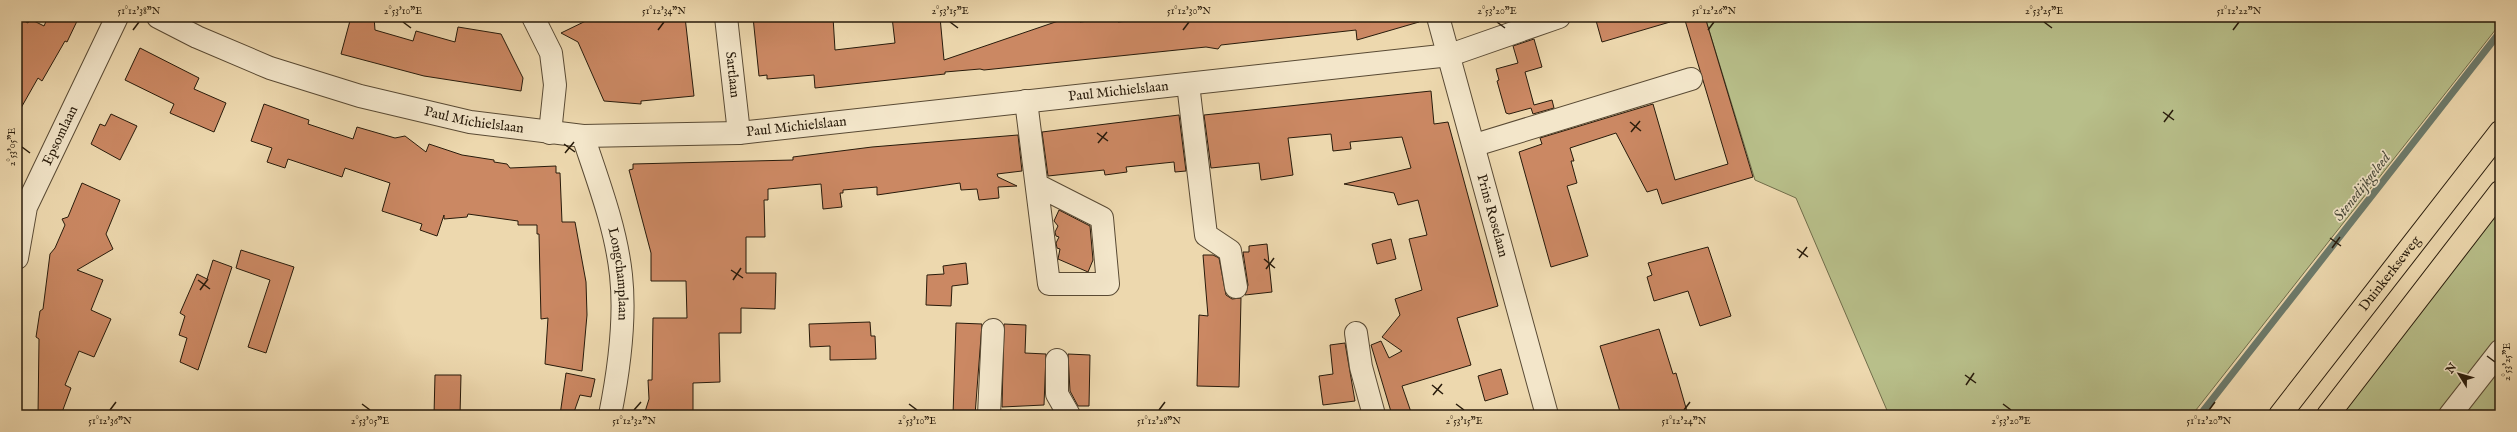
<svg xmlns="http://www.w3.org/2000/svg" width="2517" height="432" font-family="'IM FELL English',serif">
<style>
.green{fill:#b8bf8a;stroke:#706d4a}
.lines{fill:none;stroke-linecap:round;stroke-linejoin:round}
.stream{stroke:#6c7a6b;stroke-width:7}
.building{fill:#cb8863;stroke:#281b0b}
.minor-casing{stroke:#594a34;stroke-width:24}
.major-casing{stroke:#281b0b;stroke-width:24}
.minor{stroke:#f3e6ca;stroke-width:22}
.major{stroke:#edd8ae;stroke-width:22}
.ticks{fill:none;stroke:#281b0b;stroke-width:1.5}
.labels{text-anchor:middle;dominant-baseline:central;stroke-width:3.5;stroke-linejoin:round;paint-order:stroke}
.street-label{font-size:14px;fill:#281b0b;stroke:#f3e6ca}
.water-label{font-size:15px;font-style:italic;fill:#4a4b3b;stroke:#f3e6ca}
.neatline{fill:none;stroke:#281b0b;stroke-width:1.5}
.ticks-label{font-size:10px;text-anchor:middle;fill:#281b0b}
</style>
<rect width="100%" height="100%" fill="#edd8ae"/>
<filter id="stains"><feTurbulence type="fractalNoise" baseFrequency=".005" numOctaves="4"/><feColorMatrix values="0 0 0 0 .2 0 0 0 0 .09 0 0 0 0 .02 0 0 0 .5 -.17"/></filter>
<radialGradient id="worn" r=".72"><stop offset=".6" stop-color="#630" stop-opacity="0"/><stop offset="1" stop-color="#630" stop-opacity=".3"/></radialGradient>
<path class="green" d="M1705 17H2500V24L2192 415H1889L1796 198 1755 180Z
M2500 192V415H2328Z"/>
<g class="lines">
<path class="stream" d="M2200 415 2500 32"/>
</g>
<path class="building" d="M17 17 28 23 30 19 44 26 48 17H79L67 42 65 41 42 81 38 78 17 115Z
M351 17H374L375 30 413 41 416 31 455 42 458 27 501 34 523 78 521 91 424 76 341 54Z
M594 17H685L694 96 641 101V104L604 101 578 42 561 33Z
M753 17H833L835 50 895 43 892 17H940L944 60 1070 17H1080V22L1117 18 1118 22 1167 17H1419V22L1357 40 1356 30 1221 45 1218 49 1206 47 984 70 980 69 945 72V74L815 88 814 75 767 79V75L759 76Z
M1504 17H1521L1505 22Z
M1595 17H1670V22L1602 42Z
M1684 17H1705L1753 177 1662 204 1657 189 1647 192 1616 133 1570 148 1574 161H1571L1577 183 1567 186 1588 256 1551 267 1519 152 1542 144 1540 138 1653 104 1675 180 1728 164Z
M1534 39 1542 67 1525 72 1534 105 1552 100 1554 108 1533 114 1531 108 1509 114 1506 113 1497 81 1499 80 1496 69 1518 63 1513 46Z
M140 48 199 78 194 89 226 103 214 132 170 113 174 104 125 80Z
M1431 91 1434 124 1448 122 1498 306 1457 318 1471 365 1402 386 1412 415H1392L1371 345 1381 341 1389 358 1402 351 1382 337 1400 315 1395 299 1422 290 1409 239 1427 235 1418 200 1398 205 1394 193 1344 184 1411 168 1402 137 1350 142 1351 149 1333 151 1331 134 1288 138 1293 175 1261 180 1259 163 1211 168 1204 115Z
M264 104 309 120 308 124 353 139 357 127 395 138 405 136 426 152 429 144 462 155 494 160V162L507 164 510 168 556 166V173H560L562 222H575L586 282 587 315 582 371 545 364 548 318 541 319 539 234H537V225H518V221L468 214 467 217 444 219V215L437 236 420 230 422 224 382 211 390 183 345 168 342 177 288 159 285 168 267 162 272 148 251 141Z
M111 114 137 126 120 160 91 144 100 124 105 126Z
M1179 115 1186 171 1175 172 1174 162 1126 167 1127 172 1105 175 1104 170 1048 176 1042 132Z
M1018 135 1022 171 997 174 998 177 1017 186 998 187 999 198 979 200 977 189 961 190 960 183 877 195V187L843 190V193H840L842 207 823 209 821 184 768 189V200H764L765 237H746V273H776L775 309 741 308V333H719L720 382 693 383V415H644L649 399 648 380H652L653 318H687L686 281H651V253L629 170 633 169V164L793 160V157L872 147Z
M82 183 120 200 106 234 113 249 77 270 103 280 91 310 111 319 94 357 79 351 65 385 71 388 61 415H38L39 339 36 337 40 311 43 309 50 254 55 248 65 225 62 219 68 217Z
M1059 210 1090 226 1093 260 1088 272 1058 259 1060 249 1057 248 1056 243 1059 237 1056 236 1055 232 1058 226 1054 221Z
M1391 239 1396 259 1377 264 1372 244Z
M1267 244 1272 292 1245 295 1248 285 1243 252H1249V246Z
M1708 247 1731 316 1700 326 1688 291 1654 301 1647 277 1652 275 1648 263Z
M241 250 294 267 266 353 248 347 270 280 236 268Z
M1203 255H1213L1219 258 1226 295 1232 299 1241 298 1239 387 1197 386 1199 315 1208 316Z
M213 260 232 267 198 370 180 362 187 338 179 335 185 316 180 313 197 274 207 279Z
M966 263 968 284 952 286 951 306 926 305 927 275 944 274 943 266Z
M870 322 871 336H875L876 359 830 360V346L810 347 809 324Z
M956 323 982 324 975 415H953Z
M1004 324 1026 325 1025 353 1046 354 1044 405 1002 407Z
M1659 329 1673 374 1676 373 1688 415H1621L1600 346Z
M1345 343 1355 401 1323 405 1319 376 1333 374 1330 345Z
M1068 354 1090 355 1089 406H1078L1070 391Z
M1501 369 1508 394 1485 401 1478 376Z
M566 373 595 379 591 397 580 395 573 415H560Z
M435 375H461L460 415H434Z"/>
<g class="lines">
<defs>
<g id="minor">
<path id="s1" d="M158 17 197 37 270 68 360 96 470 122 583 136 739 133 1450 55 1559 17"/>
<path d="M533 17 551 53 555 85 550 133"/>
<path id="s2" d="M726 17 739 133"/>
<path id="s3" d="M1438 17 1547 415"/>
<path d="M1188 84 1206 235 1230 251 1236 287"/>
<path d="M1026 101 1049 284H1108L1102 218 1037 185"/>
<path id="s4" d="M583 136C598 181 616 228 621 275 626 321 619 370 610 415"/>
<path d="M1475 145 1691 79"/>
<path id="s5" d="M17 258 26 207 117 17"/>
<path d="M1356 333 1361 367 1374 415"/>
<path d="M1057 360V394L1069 415"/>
<path d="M989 415 993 330"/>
<path d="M2450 415 2500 351"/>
</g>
<g id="major">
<path id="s6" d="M2280 415 2500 132"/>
<path d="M2328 415 2500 192"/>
</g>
</defs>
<use href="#minor" class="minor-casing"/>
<use href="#major" class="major-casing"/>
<use href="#minor" class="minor"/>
<use href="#major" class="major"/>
</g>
<path class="ticks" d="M403 22 411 28M950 22 958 28M1497 22 1505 28M2044 22 2052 28M133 30 139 22M658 30 664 22M1183 30 1189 22M1708 30 1714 22M2233 30 2239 22M2163 112 2174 120M1630 122 1641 131M2164 122 2173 110M1631 132 1640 121M1097 133 1108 141M1098 143 1107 132M564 144 575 152M22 147 30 153M565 153 574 142M2330 238 2341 246M2332 248 2340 237M1797 249 1808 257M1799 258 1807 247M1264 259 1275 268M1266 269 1274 258M731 270 743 278M198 280 210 289M733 280 741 268M200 290 208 279M2487 356 2495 362M1965 375 1976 383M1432 385 1443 394M1966 385 1974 373M1433 395 1442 384M362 404 370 410M909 404 917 410M1456 404 1464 410M2003 404 2011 410M110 410 116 402M634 410 641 402M1159 410 1165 402M1684 410 1690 402M2209 410 2215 402"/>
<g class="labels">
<g class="street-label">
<text stroke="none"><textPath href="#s2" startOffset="58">Sartlaan</textPath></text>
<text stroke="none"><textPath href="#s1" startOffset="982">Paul Michielslaan</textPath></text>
<text stroke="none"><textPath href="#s1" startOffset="334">Paul Michielslaan</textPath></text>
<text stroke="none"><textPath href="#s1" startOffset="658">Paul Michielslaan</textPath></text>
<text stroke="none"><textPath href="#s5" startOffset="131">Epsomlaan</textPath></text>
<text stroke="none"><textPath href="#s3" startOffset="206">Prins Roselaan</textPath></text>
<text stroke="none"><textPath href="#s4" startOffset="143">Longchamplaan</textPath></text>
<text stroke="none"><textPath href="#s6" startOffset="179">Duinkerkseweg</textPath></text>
</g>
<g class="water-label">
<text transform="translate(2362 187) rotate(-52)">Stenedijkgeleed</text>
</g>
</g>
<rect width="2517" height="432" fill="none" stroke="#edd8ae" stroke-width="44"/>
<g transform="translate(2459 374) rotate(307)" stroke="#f3e6ca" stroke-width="3" paint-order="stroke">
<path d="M0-3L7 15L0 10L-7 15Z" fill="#281b0b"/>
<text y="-6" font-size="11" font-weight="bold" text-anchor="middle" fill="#281b0b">N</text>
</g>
<rect x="22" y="22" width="2473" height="388" class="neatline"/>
<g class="ticks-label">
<text x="139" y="14">51°12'38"N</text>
<text x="403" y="14">2°53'10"E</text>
<text x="664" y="14">51°12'34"N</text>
<text x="950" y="14">2°53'15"E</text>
<text x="1189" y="14">51°12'30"N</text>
<text x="1497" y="14">2°53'20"E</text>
<text x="1714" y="14">51°12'26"N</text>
<text x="2044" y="14">2°53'25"E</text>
<text x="2239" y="14">51°12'22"N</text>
<text transform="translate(11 147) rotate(-90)" y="4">2°53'05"E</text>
<text transform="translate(2506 362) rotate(-90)" y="4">2°53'25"E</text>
<text x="110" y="424">51°12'36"N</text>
<text x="370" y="424">2°53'05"E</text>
<text x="634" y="424">51°12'32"N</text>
<text x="917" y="424">2°53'10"E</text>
<text x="1159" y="424">51°12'28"N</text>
<text x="1464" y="424">2°53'15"E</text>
<text x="1684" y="424">51°12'24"N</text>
<text x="2011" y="424">2°53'20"E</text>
<text x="2209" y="424">51°12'20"N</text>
</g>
<rect width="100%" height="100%" filter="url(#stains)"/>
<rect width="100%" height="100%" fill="url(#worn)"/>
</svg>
